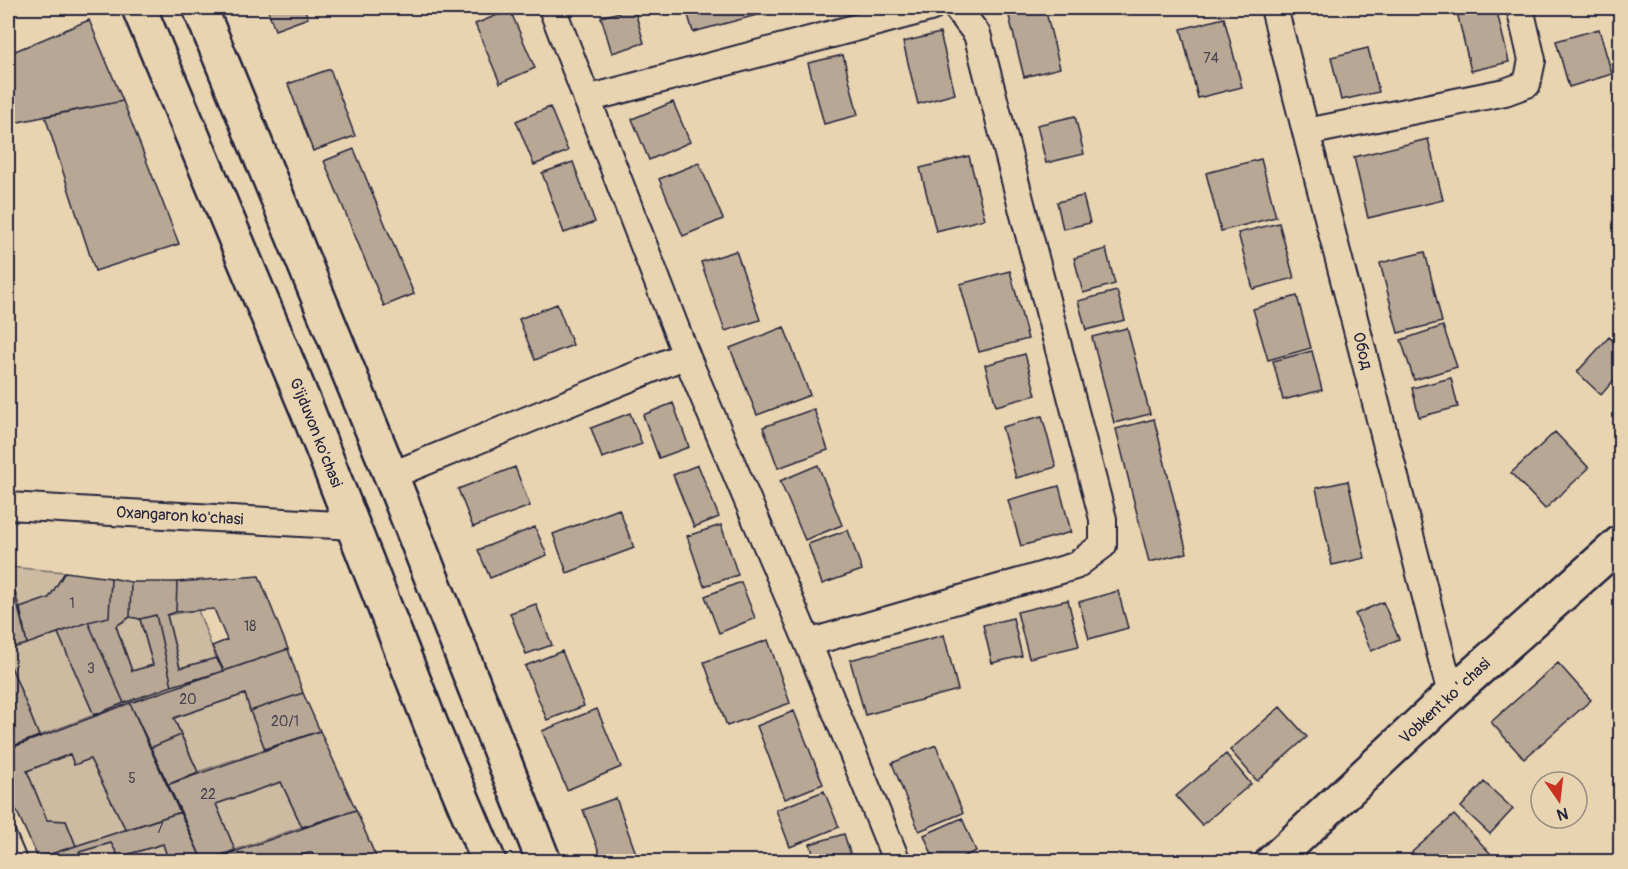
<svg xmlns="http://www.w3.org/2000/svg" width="1628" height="869" font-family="Pangolin,sans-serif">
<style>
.green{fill:#ccbaa1;stroke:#776e6e;stroke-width:1.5}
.building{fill:#b7a794;stroke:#22223b;stroke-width:1.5}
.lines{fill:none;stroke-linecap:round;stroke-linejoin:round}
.service-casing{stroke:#22223b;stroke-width:18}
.minor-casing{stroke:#22223b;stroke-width:30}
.secondary-casing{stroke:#22223b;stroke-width:38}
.primary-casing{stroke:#22223b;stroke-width:38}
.service{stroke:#e9d4b2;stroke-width:14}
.minor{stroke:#e9d4b2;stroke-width:26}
.secondary{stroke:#e9d4b2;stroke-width:33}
.primary{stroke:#e9d4b2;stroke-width:33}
.labels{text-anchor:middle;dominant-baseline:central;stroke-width:4.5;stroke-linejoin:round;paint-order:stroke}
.number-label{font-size:14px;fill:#474351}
.street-label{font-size:16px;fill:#22223b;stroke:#e9d4b2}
</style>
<rect width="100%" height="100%" fill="#e9d4b2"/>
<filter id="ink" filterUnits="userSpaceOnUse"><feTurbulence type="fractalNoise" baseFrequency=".0167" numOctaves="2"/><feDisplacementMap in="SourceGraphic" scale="12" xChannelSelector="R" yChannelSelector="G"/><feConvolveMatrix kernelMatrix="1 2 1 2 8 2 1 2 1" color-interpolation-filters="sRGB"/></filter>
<g filter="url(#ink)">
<path class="green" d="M8 567 65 572 49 598 20 608Z
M198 610 216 658 180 668 167 615Z
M130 617 140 619 153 665 132 671 116 626Z
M58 633 94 715 39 736 8 659V649Z
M245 694 265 749 198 772 174 718Z
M70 754 75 764 90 759 126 830 76 846 66 821 47 820 27 771Z
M281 782 302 827 235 850 216 804Z
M111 843 119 857 163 844 169 861H83L79 852Z"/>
<path class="building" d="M267 8H304L308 18 275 30Z
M634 8 644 43 612 53 601 17Z
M686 8H755L757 15 693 32Z
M755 8H787L757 15Z
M1007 8H1045L1060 68 1024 77Z
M1456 8H1496L1509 62 1471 71Z
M510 10 535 68 500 83 475 24Z
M1224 18 1242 87 1198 98 1181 29Z
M89 20 123 101 8 124V54Z
M1599 29 1612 74 1569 87 1556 41Z
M940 33 955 94 918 104 903 42Z
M1368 48 1379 92 1341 100 1331 57Z
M843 55 858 115 824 124 808 63Z
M330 69 355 136 313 151 288 84Z
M123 101 179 244 95 271 45 116Z
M673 102 690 142 649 160 632 119Z
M550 107 568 151 534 165 516 121Z
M1075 116 1084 154 1046 163 1037 125Z
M1428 139 1443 200 1368 218 1354 157Z
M354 149 414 294 384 306 324 161Z
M969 156 985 219 936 231 920 168Z
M1261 159 1276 217 1221 231 1206 173Z
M573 162 595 222 564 233 542 173Z
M699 163 723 219 683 236 659 179Z
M1083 196 1090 223 1063 229 1057 202Z
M1279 223 1294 278 1253 289 1238 233Z
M1106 249 1115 284 1083 293 1074 258Z
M736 251 760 320 725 331 701 262Z
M1425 252 1442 322 1398 333 1380 263Z
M1010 271 1028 339 979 352 960 284Z
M1117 291 1125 320 1086 330 1078 301Z
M1297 296 1311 348 1268 360 1253 309Z
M557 304 573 345 535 360 519 319Z
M1443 326 1457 367 1414 380 1401 340Z
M784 327 810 395 757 415 730 348Z
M1127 328 1150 414 1114 423 1092 337Z
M1609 337 1620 347V373L1601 395 1577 372Z
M1312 351 1322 390 1283 400 1273 361Z
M1025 354 1036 395 996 406 985 365Z
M1451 378 1458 407 1419 417 1412 388Z
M673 403 689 447 659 458 643 415Z
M814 409 828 450 778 468 763 427Z
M630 413 642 444 602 458 591 428Z
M1042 416 1056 467 1016 478 1002 427Z
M1154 419 1187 553 1149 562 1116 429Z
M1555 432 1589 468 1545 509 1511 473Z
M698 465 719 517 694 527 673 475Z
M818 465 842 525 805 540 780 481Z
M515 467 530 506 473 527 458 489Z
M1348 481 1365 558 1332 565 1316 488Z
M1059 486 1071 532 1021 546 1008 500Z
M619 509 634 548 567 573 553 534Z
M721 525 738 575 704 586 687 536Z
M535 527 547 555 490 578 478 550Z
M848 530 862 570 822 584 808 544Z
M65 572 111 578 109 617 88 622 27 644 20 608 49 598Z
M259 576 288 649 224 671 212 646 227 640 214 609 176 612 177 582Z
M111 578 131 582 130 617 116 626 132 671 153 665 140 619 156 615 172 686 124 703 88 622 109 617Z
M131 582H177L176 612 167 615 180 668 216 658 224 671 172 686 156 615 140 619 130 617Z
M741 582 755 618 719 633 705 596Z
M14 590 27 644 8 649V592Z
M1118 591 1128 628 1089 639 1079 602Z
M1068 600 1079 646 1029 658 1017 612Z
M1383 602 1399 639 1371 651 1355 614Z
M536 604 552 645 526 654 510 613Z
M1013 618 1022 656 992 663 983 625Z
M88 622 124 703 94 715 58 633Z
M944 635 958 690 865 715 850 660Z
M768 640 790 703 727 726 704 662Z
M288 649 303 693 250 711 245 694 174 718 181 735 150 748 130 703Z
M562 651 584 706 547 720 525 666Z
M8 659 39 736 8 748Z
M1558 663 1591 700 1524 759 1491 722Z
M303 693 320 731 265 749 250 711Z
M130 703 181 812 126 830 90 759 74 765 70 754 27 771 47 820 66 821 76 846 38 858 8 792V749Z
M1280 707 1307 737 1257 781 1230 750Z
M597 709 621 767 567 790 542 731Z
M794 711 823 784 785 799 757 726Z
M320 731 356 810 302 827 281 782 216 804 235 850 203 862 167 785Z
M181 735 198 772 167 785 150 748Z
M936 745 963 813 919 831 892 763Z
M1226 754 1251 784 1202 825 1176 796Z
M1484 782 1513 809 1490 834 1461 807Z
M824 791 839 827 790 847 776 810Z
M616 798 639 862H603L583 810Z
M356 810 378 862H316L312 852 281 862H205Z
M181 812 203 862H169L163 844 119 857 111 843 79 852 83 862H39L38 858Z
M1454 815 1491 854 1483 862H1421L1412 852Z
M962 818 976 851 951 862H935L924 835Z
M844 834 853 862H816L810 844Z"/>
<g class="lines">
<defs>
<path id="service" d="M8 834 20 862"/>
<g id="minor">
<path d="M552 8 686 355 808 643 897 862"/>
<path id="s1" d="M1274 8 1451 694"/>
<path d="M587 99 930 8"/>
<path d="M1307 132 1505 92 1527 84 1532 60 1520 8"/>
<path d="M390 476 686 355"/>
<path id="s2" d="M8 506 353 526"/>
<path d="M808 643 1075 566 1103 545V519L977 34 957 8"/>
</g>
<path id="secondary" d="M1272 862 1451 694 1620 543"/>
<g id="primary">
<path id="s3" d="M139 8 308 412 431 725 489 862"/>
<path d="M200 8 396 488 544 862"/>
</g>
</defs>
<use href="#service" class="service-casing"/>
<use href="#minor" class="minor-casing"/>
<use href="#secondary" class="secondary-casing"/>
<use href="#primary" class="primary-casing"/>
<use href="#service" class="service"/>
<use href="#minor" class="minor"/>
<use href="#secondary" class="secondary"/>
<use href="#primary" class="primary"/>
</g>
</g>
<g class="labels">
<g class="number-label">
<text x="1211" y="58">74</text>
<text x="72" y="603">1</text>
<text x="250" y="626">18</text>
<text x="91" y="668">3</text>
<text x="188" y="699">20</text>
<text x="285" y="721">20/1</text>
<text x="132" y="778">5</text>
<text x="208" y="794">22</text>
<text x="160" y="828">7</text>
</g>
<g class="street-label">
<text stroke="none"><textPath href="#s1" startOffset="354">Обод</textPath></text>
<text stroke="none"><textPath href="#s3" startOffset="460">G'ijduvon ko'chasi</textPath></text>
<text stroke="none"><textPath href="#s2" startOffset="172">Oxangaron ko'chasi</textPath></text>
<text transform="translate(1445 701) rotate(-43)">Vobkent koʻchasi</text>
</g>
</g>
<rect width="1628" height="869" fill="none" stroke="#e9d4b2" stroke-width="30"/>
<rect x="15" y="15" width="1598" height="839" fill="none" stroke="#22223b" stroke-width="2" filter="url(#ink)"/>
<g transform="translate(1559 800) rotate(166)"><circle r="28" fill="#e9d4b2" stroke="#998d82" stroke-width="1.5"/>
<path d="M0-4.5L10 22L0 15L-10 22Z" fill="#c8321e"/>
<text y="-9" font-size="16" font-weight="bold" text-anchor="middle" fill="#22223b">N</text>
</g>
</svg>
